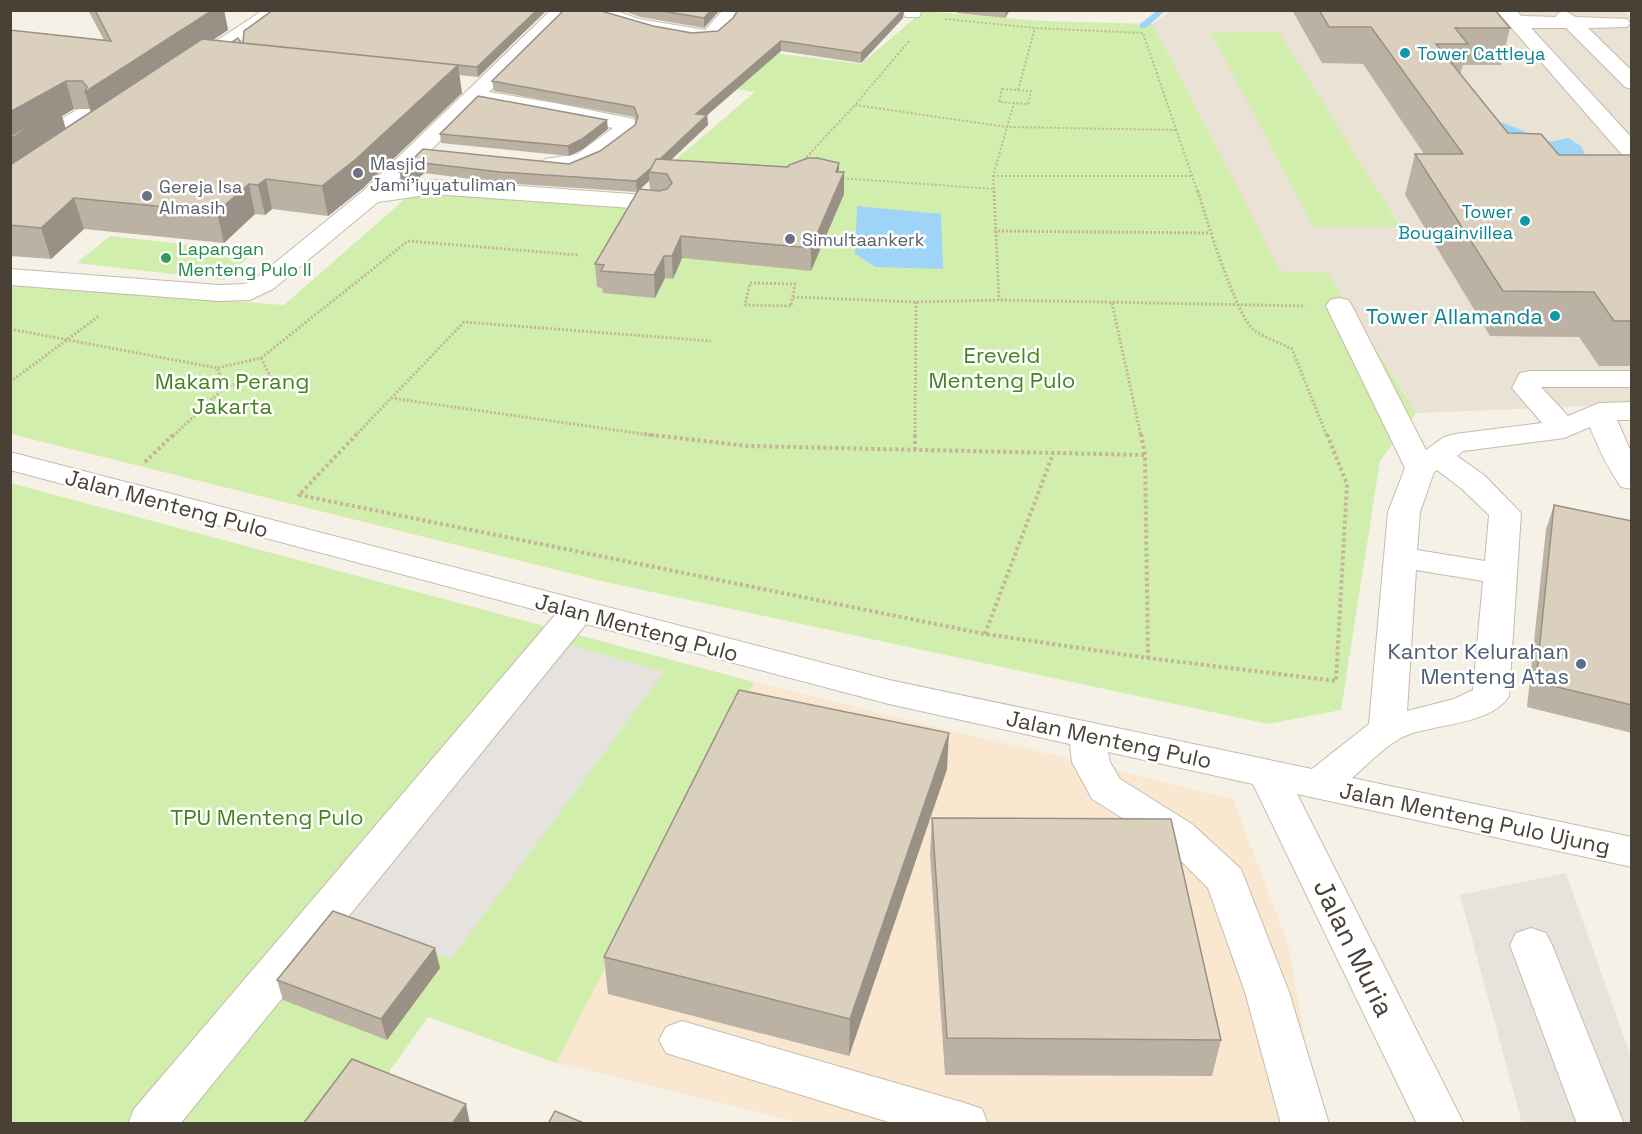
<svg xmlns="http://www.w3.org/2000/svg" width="1642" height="1134" font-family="'Space Grotesk',sans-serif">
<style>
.residential{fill:#eae3d5}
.commercial{fill:#f9e7d0}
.industrial{fill:#e8e2dc}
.green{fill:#d1eeac}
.parking{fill:#e6e3df}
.water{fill:#9dd4f8}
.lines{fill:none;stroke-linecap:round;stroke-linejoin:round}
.stream{fill:#9dd4f8;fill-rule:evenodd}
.minor-casing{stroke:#c5bcab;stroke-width:2}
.path-far2{stroke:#c5b598;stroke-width:2;stroke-dasharray:2 2;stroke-linecap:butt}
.path-far1{stroke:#c5b598;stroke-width:3;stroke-dasharray:2 2;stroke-linecap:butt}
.path{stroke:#c5b598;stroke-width:4;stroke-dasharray:3 3;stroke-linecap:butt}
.minor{fill:#fff;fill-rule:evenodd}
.wall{fill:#bcb2a3;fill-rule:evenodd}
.shaded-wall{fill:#999185}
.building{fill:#dbcfbe;stroke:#999185;stroke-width:1.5}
.culture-dot{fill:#0f9aa8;stroke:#fff;stroke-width:2}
.worship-dot{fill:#6b7280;stroke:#fff;stroke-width:2}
.leisure-dot{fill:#2e9e5b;stroke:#fff;stroke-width:2}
.service-dot{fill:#5c6f8a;stroke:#fff;stroke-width:2}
.labels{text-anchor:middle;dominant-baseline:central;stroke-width:5;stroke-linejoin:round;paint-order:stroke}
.far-culture-label{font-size:18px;fill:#0d838f;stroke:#fff;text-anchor:start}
.far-worship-label{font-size:18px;fill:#5b616d;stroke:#fff;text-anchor:start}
.far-leisure-label{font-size:18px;fill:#27864d;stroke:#fff;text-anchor:start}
.culture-label{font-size:22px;fill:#0d838f;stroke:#fff;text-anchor:end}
.park-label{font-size:22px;fill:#478221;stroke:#fff}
.street-label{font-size:22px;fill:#494135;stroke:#fff}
.service-label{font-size:22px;fill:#4e5e75;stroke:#fff;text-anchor:end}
.near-street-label{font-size:27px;fill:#494135;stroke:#fff}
</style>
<rect width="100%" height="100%" fill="#f5f1e7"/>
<path class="residential" d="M1171 10 1623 11 1632 18 1631 404 1416 413 1328 273 1280 272 1153 24Z"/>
<path class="commercial" d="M754 682 1233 799 1288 944 1320 1123H802L556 1063Z"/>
<path class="industrial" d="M1566 873 1631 1057V1123H1522L1460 895Z"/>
<path class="green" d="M923 11 1043 21 1153 24 1280 271 1328 273 1416 413 1380 461 1341 710 1268 724 601 581 11 434 10 284 284 305 406 198 435 195 755 212 659 174 755 92 681 81 718 46 861 64Z
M1211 32H1279L1400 227H1313Z
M110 236 254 252 224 280 77 263Z
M10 483 754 682 556 1063 428 1017 353 1123H11Z"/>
<path class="parking" d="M570 645 664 672 451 959 342 919Z"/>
<path class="water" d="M1489 119 1501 122 1551 142 1568 138 1581 146 1585 154 1582 158 1566 161 1477 121Z
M857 206 941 214 943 269 875 267 855 254Z"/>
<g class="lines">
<path class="stream" d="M1158 10H1166L1146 28H1140V24Z"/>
<defs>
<path id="minor" d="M263 10H285L197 71H183L180 67 183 63Z
M551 10H571L489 92 560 104 634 119 637 128 634 133C608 155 582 178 545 169L542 164 545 159 577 154 613 128 478 103 395 186 434 180 660 196 668 198 672 203 668 208 660 210 434 194 378 202 273 289 250 300 219 301 10 285V269L219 285 245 284 255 279 363 191Z
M585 10H614L639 19 705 30 723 10H743C737 19 727 33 718 38 699 50 610 22 587 14Z
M903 10H922L919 17H905Z
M1496 10H1516L1521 16 1556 17 1558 13 1565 11 1576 17 1627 19 1630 23 1627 27 1588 28 1632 71V89L1625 87 1566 28H1531L1632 138V159L1624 157Z
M128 82 135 84 138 88 135 92 18 164 10 166V149L121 84Z
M1339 298 1348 300 1352 306 1426 450 1444 437 1455 434 1542 423 1512 388 1520 373 1530 371H1632V387H1541L1568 416 1599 403 1632 402V420H1617L1632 454V489L1621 487C1608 468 1598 448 1590 427L1564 438 1463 451 1457 456 1484 475 1521 513 1509 696C1490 727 1427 723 1399 739 1382 749 1367 765 1352 778L1632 837V867L1297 794 1464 1124H1417L1253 784 1108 752 1110 762 1120 779 1192 824 1241 869 1289 992 1329 1124H1281L1245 992 1208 888 1164 844 1092 799 1072 762 1070 744 889 704 586 624 180 1124H128L134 1109 555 615 10 470V452L889 680 1312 769 1369 724 1388 512 1405 468 1326 306 1330 300ZM1437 470 1462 489 1489 515 1485 561 1417 550 1420 512 1434 472ZM1416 570 1483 581 1473 690 1454 699 1407 711Z
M1531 928 1546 933 1552 945 1624 1124H1577L1510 945 1516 933Z
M682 1021 965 1103 982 1109 988 1124H895L666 1053 659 1040 666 1027Z"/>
</defs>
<use href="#minor" class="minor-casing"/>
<path class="path-far2" d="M945 19 1035 28 1143 33 1198 193
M909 41 855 105 1007 127 1177 130
M1002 89 1031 91 1028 104 999 102Z
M1018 90 1035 28
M801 163 855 105
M993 176H1193
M839 178 994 189
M994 193 993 176 1014 103"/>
<path class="path-far1" d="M994 191 999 300
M1198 191C1205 216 1237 318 1254 330 1265 338 1280 343 1292 349L1327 436
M994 231 1210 233
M750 283 795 284 791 306 745 305Z
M793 297 916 302 999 300 1305 306
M1112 303 1141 436
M10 329 217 368
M261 358 270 376 225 387 217 368Z
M261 358 408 241 578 255
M10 382 99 316
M391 398 657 436
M173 436 225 387
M355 436 464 322 711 341
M915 436 916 302"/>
<path class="path" d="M357 434 299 495 985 634 1148 658 1336 681 1347 484 1327 434
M644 434 747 446 1145 455
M1141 434 1145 455 1148 658
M915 450V434
M145 462 174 434
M985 634 1053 454"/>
<use href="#minor" class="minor"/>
</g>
<path class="wall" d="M88 10H224L228 30 213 40 244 43 273 10H547L478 77 459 75 462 93 362 189 328 216 272 209 265 215 255 214 224 243 84 229 51 259 10 256V30L104 40ZM74 109H90L91 112 66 129 62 116Z
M622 10H720L704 28 640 17Z
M957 10H1010L1005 18 957 13Z
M1292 10H1495L1510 28 1501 65H1463L1460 74 1508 133 1559 155 1632 157V366H1599L1579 337 1490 336 1405 195 1415 154H1424L1363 64 1322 63Z
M903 18 861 63 781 51 707 115 708 125 671 160 788 167 839 163V172L844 194 811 271 682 258 673 279 665 278 655 298 603 293 602 288 597 287 595 264 637 192 502 183 424 173 415 181 401 183 400 172 423 149 569 164 600 151 635 125 636 121 634 117 494 91 492 81 653 26 692 33ZM649 181 650 190 640 189Z
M608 129 583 149 569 156 441 143 440 134Z
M1554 505 1632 521V733L1527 707 1546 529Z
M947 769 849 1056 608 994 604 957Z
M932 818 1221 1040 1212 1076 945 1075 930 854Z
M440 968 387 1040 283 1000 277 980Z"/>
<path class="shaded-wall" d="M213 10H224L228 30 93 120 85 92Z
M537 10H547L478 77 477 67Z
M711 10H720L704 28V18Z
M903 10H904L903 18 861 63V53Z
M1006 10H1010L1005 18Z
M781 41V51L697 124 696 114Z
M458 65 462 93 362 189 328 216 322 186Z
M66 81 74 109 62 116 68 137 10 175V112Z
M707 115 708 125 657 173 649 172V181L637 192 636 181Z
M607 120 608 129 583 149 569 156 568 146Z
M423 163 424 173 415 181 401 183 400 172Z
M839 163V184L844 172V194L811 271V248Z
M266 179 272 209 265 215 258 185Z
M249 184 255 214 224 243 217 212Z
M74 198 84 229 51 259 41 228Z
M681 236 682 258 673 279 672 256Z
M664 256 665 278 655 298 654 275Z
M949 733 947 769 849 1056 850 1019Z
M435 948 440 968 387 1040 381 1019Z
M466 1104 470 1124H452Z"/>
<path class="building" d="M95 10H213L85 92 87 87 82 81H66L10 112V30L111 41Z
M273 10H537L477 67 243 43 244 31Z
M564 10H598L653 26 692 33 718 31 733 18 738 10H903L861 53 781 41 696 114 707 115 660 159H656L651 168 636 181 500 172 423 163 413 170 400 172 423 149 569 164 600 151 635 125 638 117 634 107 492 81Z
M656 10H711L704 18Z
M1319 10H1495L1510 28H1455L1468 44H1436L1508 133 1541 134 1559 155H1630L1632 157V321H1614L1594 292 1503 291 1415 154H1463L1371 27H1329Z
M238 38 241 43 232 42Z
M202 39 458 65 356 159 322 186 266 179 258 185 249 184 217 212 74 198 41 228 10 225V165Z
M478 96 607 120 582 139 568 146 440 134Z
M60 108 10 139V136Z
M808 158H817L839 163 836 172H844L811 248 681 236 672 256H664L654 275 601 271 604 265 595 264 639 189 659 191 667 189 672 183 667 174 649 172 656 159 788 167 789 165Z
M1554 505 1632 521V705L1536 682Z
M739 690 949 733 850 1019 604 957Z
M932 818 1171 819 1221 1040 947 1038Z
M333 911 435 948 381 1019 277 980Z
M352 1059 466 1104 452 1124H303Z
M555 1111 586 1124H548Z"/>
<g class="culture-dot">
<circle cx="1405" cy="53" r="6"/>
<circle cx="1525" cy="221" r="6"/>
<circle cx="1555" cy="316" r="6"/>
</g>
<g class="worship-dot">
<circle cx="358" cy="173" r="6"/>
<circle cx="147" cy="196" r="6"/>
<circle cx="790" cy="239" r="6"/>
</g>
<circle class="leisure-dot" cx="166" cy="258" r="6"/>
<circle class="service-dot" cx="1581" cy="664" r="6"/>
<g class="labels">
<g class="far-culture-label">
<text x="1417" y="53">Tower Cattleya</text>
<text x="1513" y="211" text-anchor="end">Tower<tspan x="1513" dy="21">Bougainvillea</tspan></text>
</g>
<g class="far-worship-label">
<text x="370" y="163">Masjid<tspan x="370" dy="21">Jami'iyyatuliman</tspan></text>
<text x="159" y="186">Gereja Isa<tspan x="159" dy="21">Almasih</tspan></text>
<text x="802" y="239">Simultaankerk</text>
</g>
<g class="far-leisure-label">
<text x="178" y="248">Lapangan<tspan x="178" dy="21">Menteng Pulo II</tspan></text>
</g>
<g class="culture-label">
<text x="1543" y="316">Tower Allamanda</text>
</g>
<g class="park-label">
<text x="1002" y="355">Ereveld<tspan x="1002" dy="25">Menteng Pulo</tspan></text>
<text x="232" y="381">Makam Perang<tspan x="232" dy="25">Jakarta</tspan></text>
<text x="267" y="817">TPU Menteng Pulo</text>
</g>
<g class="street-label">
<text transform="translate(167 503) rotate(15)">Jalan Menteng Pulo</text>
<text transform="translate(637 627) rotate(15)">Jalan Menteng Pulo</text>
<text transform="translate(1109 739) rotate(12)">Jalan Menteng Pulo</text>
<text transform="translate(1475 818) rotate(12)">Jalan Menteng Pulo Ujung</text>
</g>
<g class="service-label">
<text x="1569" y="651">Kantor Kelurahan<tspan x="1569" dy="25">Menteng Atas</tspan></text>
</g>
<g class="near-street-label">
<text transform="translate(1354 948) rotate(64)">Jalan Muria</text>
</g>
</g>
<rect width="1642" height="1134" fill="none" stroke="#494135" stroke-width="24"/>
</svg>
